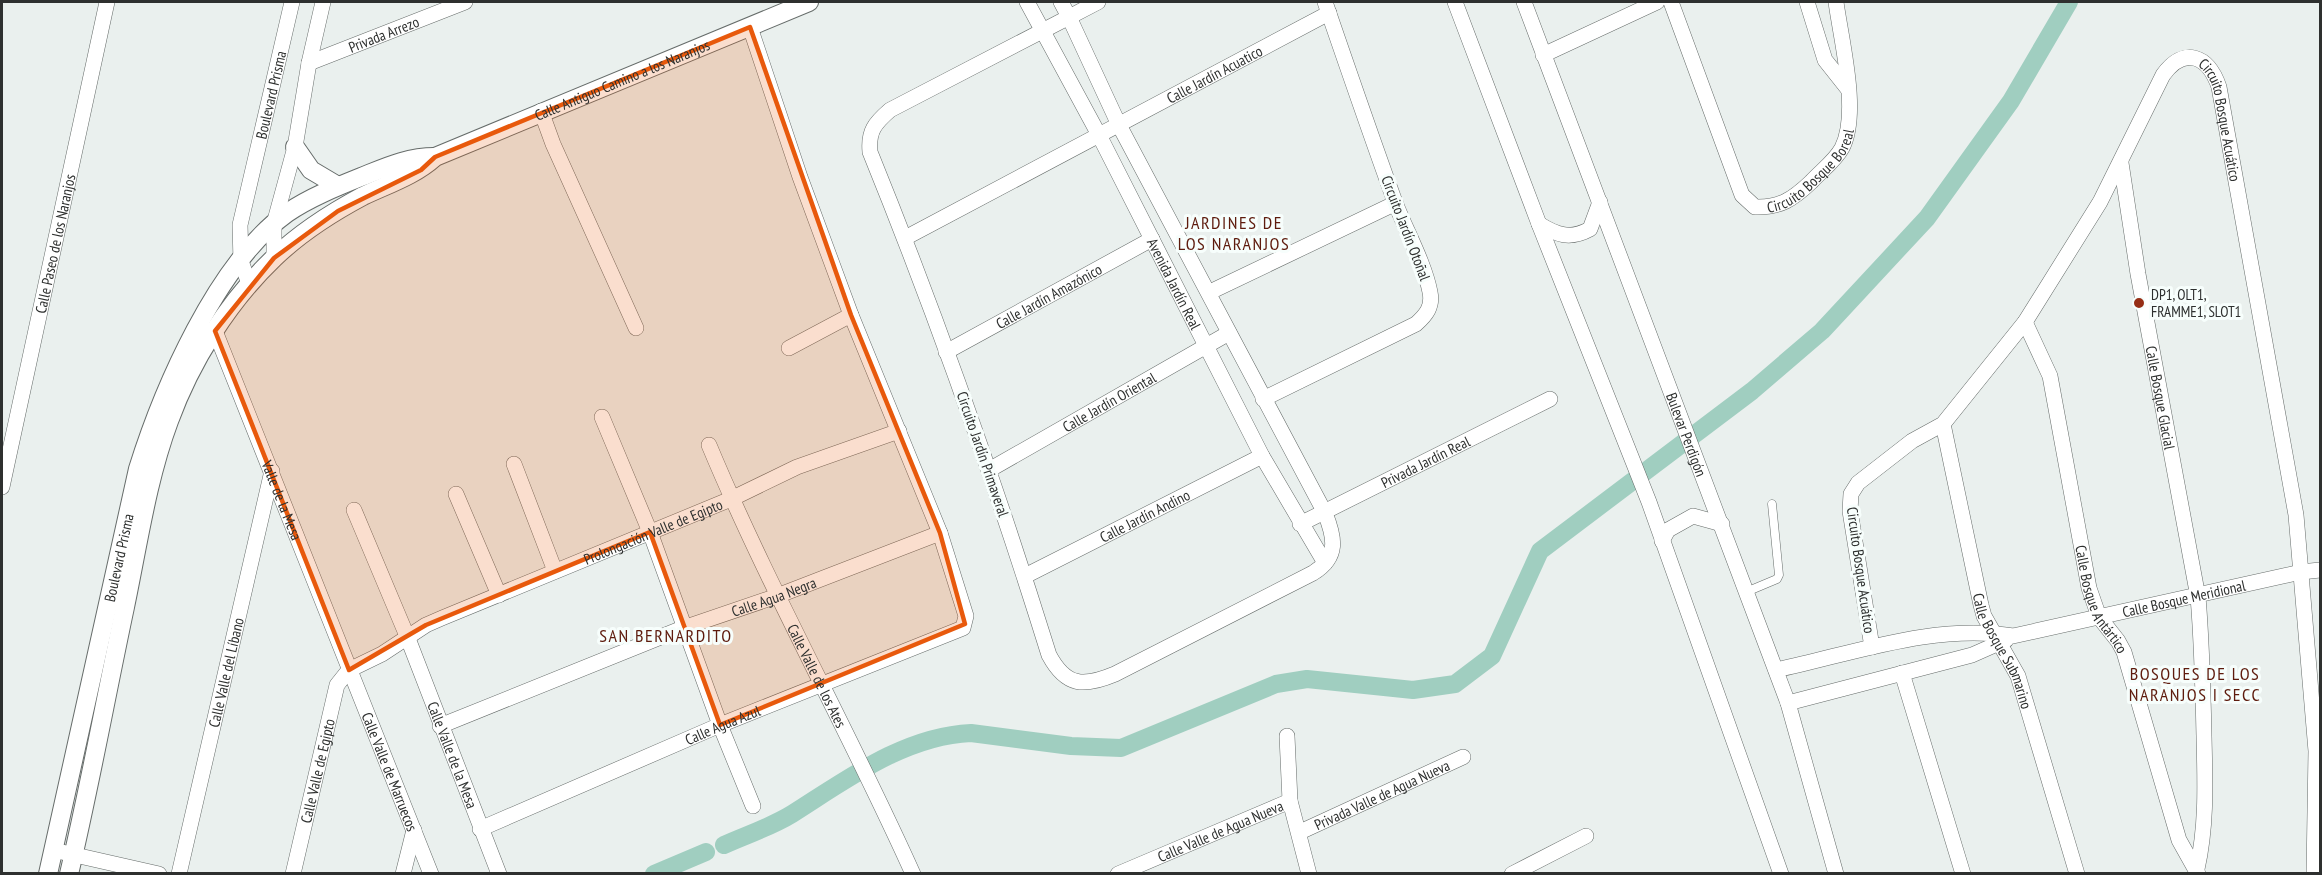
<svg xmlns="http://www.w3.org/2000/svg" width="2322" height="875" font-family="'PT Sans Narrow',sans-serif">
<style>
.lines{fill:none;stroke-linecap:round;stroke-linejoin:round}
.canal{stroke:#a0cec0;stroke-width:18}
.service-casing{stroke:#666c6a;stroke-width:9}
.minor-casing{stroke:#666c6a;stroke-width:16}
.tertiary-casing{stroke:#666c6a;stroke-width:20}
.service{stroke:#fff;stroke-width:8}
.minor{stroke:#fff;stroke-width:15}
.tertiary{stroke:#fff;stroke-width:18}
.marked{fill:#e8590c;fill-opacity:0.2;stroke:#e8590c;stroke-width:4.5;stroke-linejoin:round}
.poi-dot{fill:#962e16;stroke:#f7fefc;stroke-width:2}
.labels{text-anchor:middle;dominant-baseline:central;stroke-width:6;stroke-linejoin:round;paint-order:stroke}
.street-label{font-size:15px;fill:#2e302f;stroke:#f7fefc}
.poi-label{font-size:15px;fill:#2e302f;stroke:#f7fefc;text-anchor:start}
.quarter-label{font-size:18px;letter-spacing:1.5px;fill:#5e1b0d;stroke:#f7fefc}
</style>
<rect width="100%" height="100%" fill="#eaf0ee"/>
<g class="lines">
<path class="canal" d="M724 845C746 835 771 827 792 814 846 780 904 736 971 733L1071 746 1121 748 1276 684 1307 679 1413 690 1455 684 1492 656 1540 551 1752 391 1822 331 1927 218 2011 101 2069 2
M654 874 706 852"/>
<defs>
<path id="service" d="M1746 592 1777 579 1779 575 1772 504"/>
<g id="minor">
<path id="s1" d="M1027 2 1099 135 1262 456 1325 563"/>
<path d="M1061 2 1069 17 1119 125 1325 513C1335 538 1339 557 1313 573L1115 674C1084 687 1066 687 1049 655 996 485 937 317 870 152 868 131 875 123 890 110 960 73 1029 38 1098 2"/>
<path d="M1455 2 1539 224 1649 502 1781 874"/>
<path id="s2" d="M1524 2 1788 703 1836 874"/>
<path id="s3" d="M1671 2 1742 195 1755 207C1780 208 1793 199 1811 182 1821 171 1835 161 1842 148 1860 113 1841 40 1836 2"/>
<path d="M1807 2 1825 60 1848 89"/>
<path d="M1543 55 1657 2"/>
<path id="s4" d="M309 63 465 2"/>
<path d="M541 111 553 144 636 328"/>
<path id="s5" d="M2121 163 2138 274 2198 597C2202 643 2203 689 2204 736 2205 781 2207 825 2197 869"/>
<path d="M1539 224C1557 235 1570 240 1590 229L1600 202"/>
<path id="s6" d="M905 238 1329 13"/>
<path d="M274 258V224L295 147 309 63 323 2"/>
<path id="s7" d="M249 284 241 261 240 225 292 2"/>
<path d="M1210 292 1396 203"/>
<path id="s8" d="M2025 322 2050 376 2089 588 2099 617 2118 641 2124 652 2179 840 2198 874"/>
<path id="s9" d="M215 331 431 874"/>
<path d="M789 348 851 315"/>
<path id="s10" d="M946 352 1152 239"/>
<path d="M1263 399 1416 324C1426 315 1433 307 1430 292 1424 262 1406 231 1395 202 1371 136 1348 69 1325 2"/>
<path d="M602 417 650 532 720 725 753 806"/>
<path id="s11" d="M1943 424 1981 605 1984 616 2018 676 2077 874"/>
<path id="s12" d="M709 445C770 591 848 729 913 874"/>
<path d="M514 464 555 571"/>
<path id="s13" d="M989 470 1229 333"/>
<path id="s14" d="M2 487 107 2"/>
<path d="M456 494 499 595"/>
<path id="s15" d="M354 510 407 636 499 874"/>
<path id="s16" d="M1300 524 1550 399"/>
<path d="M1662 541 1668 530 1693 516 1722 524"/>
<path id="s17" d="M1025 576 1262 456"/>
<path id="s18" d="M1872 647 1850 511 1851 494 1858 483 1912 441 1943 424 2025 322 2100 202 2163 75C2184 46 2208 55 2219 87L2296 515 2316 751 2314 874"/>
<path id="s19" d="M1776 670C1852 654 1934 623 2013 636L2301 572 2320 570"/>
<path d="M1902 673 1963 874"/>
<path d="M1788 703 1972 655 2006 640"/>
<path id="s20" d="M440 726 683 628 777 596 940 533"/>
<path d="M1287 736 1290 801 1309 874"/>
<path id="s21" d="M480 829 720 725 963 628 966 616 940 533 851 315 800 177 750 27"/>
<path id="s22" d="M1300 832 1463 757"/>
<path d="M53 850 159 874"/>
<path id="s23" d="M179 874 272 471"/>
<path id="s24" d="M293 874 337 685 349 670 382 654 426 625 442 618 731 499 797 467 899 431"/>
<path d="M403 874 414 830"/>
<path id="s25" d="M1118 874 1290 801"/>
<path d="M1512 874 1586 836"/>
</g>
<g id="tertiary">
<path d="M295 147 311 170 338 186"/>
<path id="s26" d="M48 874 138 469C163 389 217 263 287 213 309 198 336 187 361 177 386 167 407 157 435 157"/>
<path id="s27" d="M69 874C90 785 106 696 125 607 138 545 147 480 169 421 191 361 228 302 274 258 300 233 331 213 363 196 388 184 414 176 435 157L809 2"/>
</g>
</defs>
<use href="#service" class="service-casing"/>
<use href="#minor" class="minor-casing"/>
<use href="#tertiary" class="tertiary-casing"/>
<use href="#service" class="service"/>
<use href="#minor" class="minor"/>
<use href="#tertiary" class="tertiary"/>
</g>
<path class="marked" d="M750 27 851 315 940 533 965 624 720 725 650 532 426 625 349 670 215 331 274 258 338 211 421 170 435 157Z"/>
<circle class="poi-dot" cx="2139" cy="303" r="6"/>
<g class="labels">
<g class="street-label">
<text stroke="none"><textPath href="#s4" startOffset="80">Privada Arrezo</textPath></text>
<text stroke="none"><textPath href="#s6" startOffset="350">Calle Jardín Acuatico</textPath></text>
<text stroke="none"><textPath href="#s27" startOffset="1053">Calle Antiguo Camino a los Naranjos</textPath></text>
<text stroke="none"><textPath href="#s7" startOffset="194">Boulevard Prisma</textPath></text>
<text stroke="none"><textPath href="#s18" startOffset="795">Circuito Bosque Acuático</textPath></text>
<text stroke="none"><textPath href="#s3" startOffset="294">Circuito Bosque Boreal</textPath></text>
<text transform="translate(1406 228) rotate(69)">Circuito Jardín Otoñal</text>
<text stroke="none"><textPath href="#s14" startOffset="249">Calle Paseo de los Naranjos</textPath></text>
<text stroke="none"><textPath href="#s1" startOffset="318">Avenida Jardín Real</textPath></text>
<text stroke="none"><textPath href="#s10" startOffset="117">Calle Jardín Amazónico</textPath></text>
<text stroke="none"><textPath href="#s5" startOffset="238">Calle Bosque Glacial</textPath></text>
<text stroke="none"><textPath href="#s13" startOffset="138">Calle Jardín Oriental</textPath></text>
<text stroke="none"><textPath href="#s2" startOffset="462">Bulevar Perdigón</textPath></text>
<text transform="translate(983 454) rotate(71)">Circuito Jardín Primaveral</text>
<text stroke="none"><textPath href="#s16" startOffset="140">Privada Jardín Real</textPath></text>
<text stroke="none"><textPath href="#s9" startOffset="182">Valle de la Mesa</textPath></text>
<text stroke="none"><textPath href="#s17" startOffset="134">Calle Jardín Andino</textPath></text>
<text stroke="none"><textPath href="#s24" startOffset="548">Prolongación Valle de Egipto</textPath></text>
<text stroke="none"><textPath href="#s26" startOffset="324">Boulevard Prisma</textPath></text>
<text transform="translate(1861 570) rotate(82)">Circuito Bosque Acuático</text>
<text stroke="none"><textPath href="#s20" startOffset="358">Calle Agua Negra</textPath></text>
<text stroke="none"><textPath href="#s8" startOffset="290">Calle Bosque Antártico</textPath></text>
<text stroke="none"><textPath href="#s19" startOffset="416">Calle Bosque Meridional</textPath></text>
<text stroke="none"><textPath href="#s11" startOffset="236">Calle Bosque Submarino</textPath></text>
<text stroke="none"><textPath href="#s23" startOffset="207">Calle Valle del Líbano</textPath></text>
<text stroke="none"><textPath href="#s12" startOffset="255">Calle Valle de los Ates</textPath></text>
<text stroke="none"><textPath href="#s21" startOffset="264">Calle Agua Azul</textPath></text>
<text stroke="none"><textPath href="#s15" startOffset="264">Calle Valle de la Mesa</textPath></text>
<text stroke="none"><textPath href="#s24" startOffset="106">Calle Valle de Egipto</textPath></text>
<text stroke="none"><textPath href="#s9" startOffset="474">Calle Valle de Marruecos</textPath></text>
<text stroke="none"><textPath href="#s22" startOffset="90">Privada Valle de Agua Nueva</textPath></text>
<text stroke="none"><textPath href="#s25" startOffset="111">Calle Valle de Agua Nueva</textPath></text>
</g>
<g class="poi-label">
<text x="2151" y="294">DP1, OLT1,<tspan x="2151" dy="17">FRAMME1, SLOT1</tspan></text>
</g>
<g class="quarter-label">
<text x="1234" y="222">JARDINES DE<tspan x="1234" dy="21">LOS NARANJOS</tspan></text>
<text x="666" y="635">SAN BERNARDITO</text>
<text x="2195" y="673">BOSQUES DE LOS<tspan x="2195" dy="21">NARANJOS I SECC</tspan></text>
</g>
</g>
<rect width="2322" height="875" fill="none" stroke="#2e302f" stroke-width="6"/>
</svg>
